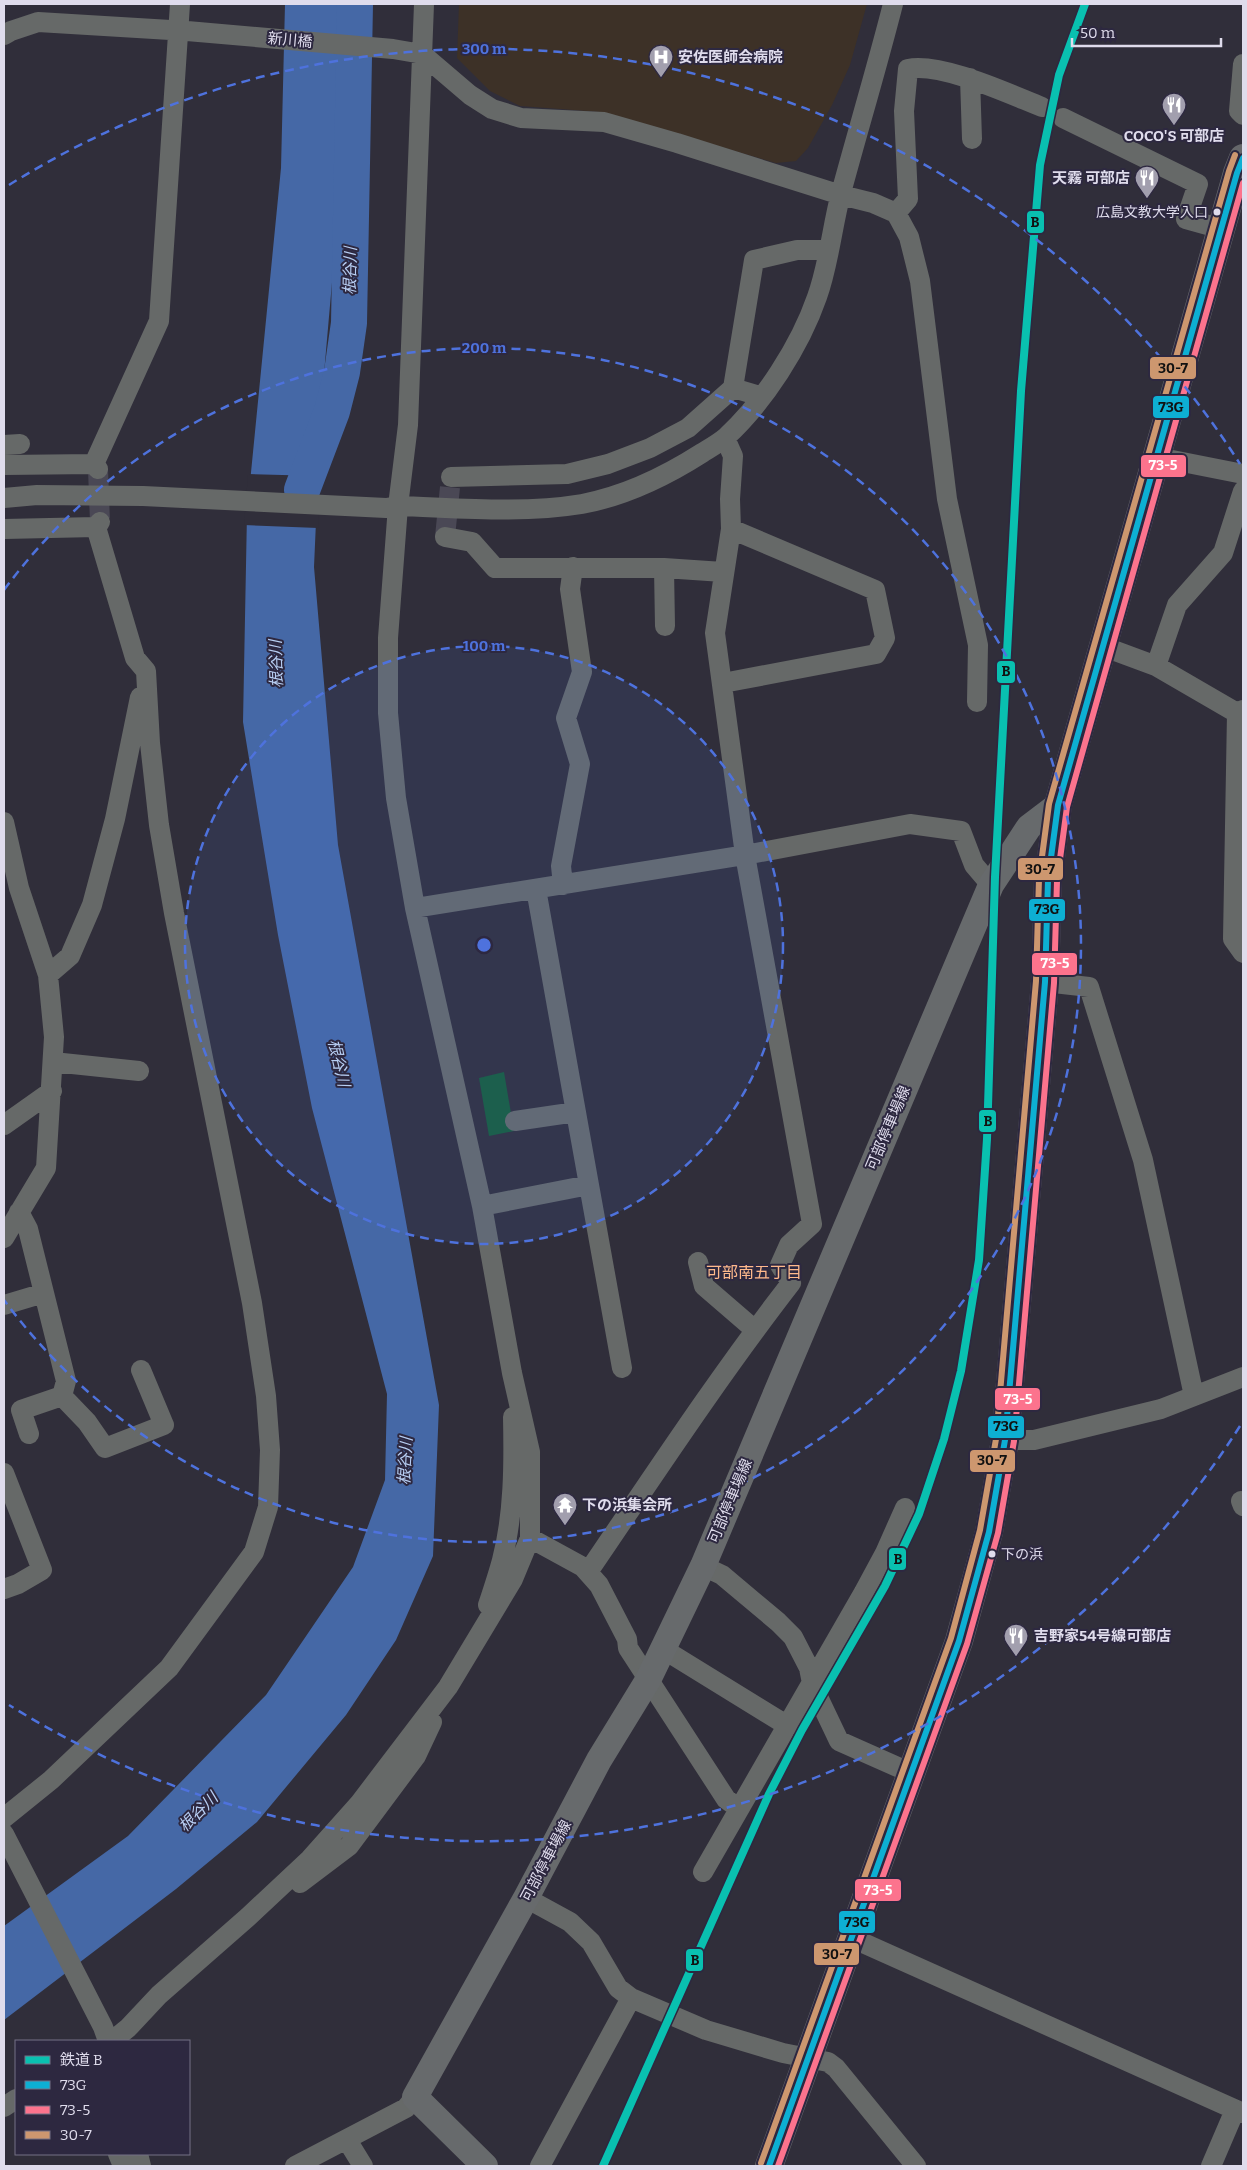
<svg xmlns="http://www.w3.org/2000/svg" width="1247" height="2170" font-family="Bitter,'Noto Sans JP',serif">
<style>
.medical{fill:#3d3127}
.green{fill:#165d39}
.water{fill:#4568a6}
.pier{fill:#302e3a}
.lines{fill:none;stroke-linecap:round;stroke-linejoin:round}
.river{stroke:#4568a6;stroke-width:36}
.minor-tunnel{stroke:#4a4855;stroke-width:20;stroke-dasharray:20 10;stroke-linecap:butt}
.minor{stroke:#666968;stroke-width:20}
.major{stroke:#676a6c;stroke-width:26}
.highway{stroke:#65676a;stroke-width:28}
.bus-1-casing{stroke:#2d2840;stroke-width:10}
.bus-2-casing{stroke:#2d2840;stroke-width:10}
.bus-3-casing{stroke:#2d2840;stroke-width:10}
.bus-1{stroke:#0dafd3;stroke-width:6}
.bus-2{stroke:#fc738d;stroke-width:6}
.bus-3{stroke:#cd976f;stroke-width:6}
.rail-1-casing{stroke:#2d2840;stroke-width:11}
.rail-1{stroke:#09c0b0;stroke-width:8}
.ring{fill:none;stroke:#4e72dd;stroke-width:2.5;stroke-dasharray:9 6}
.bus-dot{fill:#dfdcec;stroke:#2d2840;stroke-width:2}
.labels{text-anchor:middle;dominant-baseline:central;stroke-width:4;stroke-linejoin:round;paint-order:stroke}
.bus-label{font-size:14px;fill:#dfdcec;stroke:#2d2840;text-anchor:end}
.street-label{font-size:15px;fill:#dfdcec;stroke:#2d2840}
.poi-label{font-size:15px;font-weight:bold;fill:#dfdcec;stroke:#2d2840;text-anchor:start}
.water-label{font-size:16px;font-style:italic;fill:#b8cff4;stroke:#2d2840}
.neighbourhood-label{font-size:16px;fill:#feb98b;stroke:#2d2840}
.centre{fill:#4e72dd;stroke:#2d2840;stroke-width:2.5}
.ring-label{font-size:15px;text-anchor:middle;font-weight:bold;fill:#4e72dd;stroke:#2d2840;stroke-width:4;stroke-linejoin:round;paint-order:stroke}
.line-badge{stroke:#2d2840;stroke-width:2}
.badge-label{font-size:14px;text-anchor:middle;font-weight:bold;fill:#fff}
.pale-badge-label{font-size:14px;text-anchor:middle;font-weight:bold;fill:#111}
</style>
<rect width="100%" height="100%" fill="#302e3a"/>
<path class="medical" d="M459 4H867L850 65 832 105 808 148 796 161 776 163 600 112 520 106 490 91 457 58Z"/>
<path class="green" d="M504 1072 514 1131 489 1136 479 1078Z"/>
<path class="water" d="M285 4H348L340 191 321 408 314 567 338 845 439 1405 433 1556 396 1640 346 1715 257 1822 176 1889 4 2020V1926L128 1836 266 1695 353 1567 385 1480 387 1394 312 1108 278 935 243 722 247 513 281 168Z"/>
<path class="pier" d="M248 474 320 476 318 528 244 525Z"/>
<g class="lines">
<path class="river" d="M302 490 332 411 342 372 349 323 355 4"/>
<path class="minor-tunnel" d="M98 469 100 522
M445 537 451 477"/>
<path class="minor" d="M4 35 11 31 38 22 187 31 393 49 422 54 470 95 492 109 521 118 604 122 677 143 841 195 873 203 896 213 909 237 920 281 947 499 978 645 977 702
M1243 64 1239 111 1243 115
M970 78 972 139
M1063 118 1198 184 1186 219 1222 229
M896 213 908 199 904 111 908 69C941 62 1009 94 1042 107
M733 388 754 260 797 250H828
M4 445 20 444
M1157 457 1243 474
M94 464 159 321 180 4
M4 465 94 464 98 469
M451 477 567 474 608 464 650 448 688 428 733 388 760 396
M4 498 37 495 143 496 386 508 398 506C459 508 521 514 582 504 625 496 666 476 702 453 710 448 719 443 726 437 764 402 800 346 817 297 829 264 832 227 841 193 858 130 877 67 893 4
M4 529 96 527 100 522
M445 537 472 542 495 568H664L723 572
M664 568 665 626
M1102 646 1156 666 1237 713 1243 710
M1156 666 1177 605 1223 553 1243 491
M723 683 876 654 885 638 875 590 731 529
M1237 713 1233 939 1243 953
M4 822 19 888 48 975 54 1037 46 1168 4 1238
M563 885 561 866 580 764 566 718 582 672 570 589 573 567
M415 908 745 855 910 824 961 831 974 865 991 885
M48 975 70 956 92 905 115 819 140 697
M1045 982 1089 987 1143 1160 1194 1396
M53 1062 139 1071
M515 1121 576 1112
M4 1125 52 1091
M589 1185 622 1368
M482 1206 589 1185 536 889
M19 1212 28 1229 66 1381 62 1396 21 1410 29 1434
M698 1262 704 1286 755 1330
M4 1305 44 1293
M62 1396 87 1422 105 1448 164 1425 141 1370
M1005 1440H1034L1161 1409 1243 1377
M4 1473 42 1570 18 1584 4 1589
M1241 1501 1243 1506
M530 1538 583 1567 599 1585 627 1639 628 1648 726 1799 738 1808
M703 1566 722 1575 778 1622 793 1637 809 1668 812 1683 819 1699 839 1741 911 1773
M588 1572C654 1475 719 1376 791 1283L780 1265 789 1245 812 1224 745 855 715 633 731 529 730 499 733 456 725 438
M488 1605C493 1590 498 1575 502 1560 514 1514 514 1464 513 1417
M663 1649 788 1726
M4 1818 51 1780 169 1668 254 1552 268 1507 270 1450 266 1396 252 1303 174 913 159 825 150 743 146 671 135 658 96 527
M4 1834 103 2027 108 2041
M703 1872 864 1592 885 1553 905 1508
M300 1883 349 1846 416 1756 432 1722
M526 1898 570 1922 591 1942 618 1988 631 1998 706 2030 783 2053 828 2062 836 2068 916 2166
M852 1938 1243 2113
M112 2041 128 2028 159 1995 248 1917 310 1859 359 1804 448 1687 513 1579 530 1538V1452L512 1373 482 1206 415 908 396 798 388 713V638L398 506 408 425 424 4
M4 2107 16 2099
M347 2140 363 2166
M118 2154 123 2166
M138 2154 141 2166
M295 2166 406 2108 415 2097
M540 2166 631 1998
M1211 2166 1235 2110"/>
<path class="major" d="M485 2166 415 2097 526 1898 599 1760 648 1680 703 1566 991 885 1029 827 1058 805"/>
<path class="highway" d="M769 2166 959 1641 989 1532 1005 1440 1045 982 1048 880 1058 805 1237 173 1243 158"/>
<defs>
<path id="bus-1" d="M769 2166 959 1641 989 1532 1005 1440 1045 982 1048 880 1058 805 1237 173 1243 158"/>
<path id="bus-2" d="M778 2166 967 1644 998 1533 1014 1441 1054 983 1057 881 1067 807 1243 183"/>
<path id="bus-3" d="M761 2163 951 1638 980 1530 996 1439 1036 981 1039 879 1049 804 1229 171 1235 155"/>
</defs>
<use href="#bus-1" class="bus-1-casing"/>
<use href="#bus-2" class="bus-2-casing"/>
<use href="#bus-3" class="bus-3-casing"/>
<use href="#bus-1" class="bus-1"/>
<use href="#bus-2" class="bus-2"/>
<use href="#bus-3" class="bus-3"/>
<defs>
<path id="rail-1" d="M603 2166 769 1794 802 1730 885 1586 919 1514 944 1439 961 1371 979 1260 987 1139 995 877 1021 391 1040 165 1059 75 1085 4"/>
</defs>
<use href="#rail-1" class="rail-1-casing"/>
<use href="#rail-1" class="rail-1"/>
</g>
<circle cx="484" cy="945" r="299" fill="#4e72dd" fill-opacity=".12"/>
<g class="ring">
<circle cx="484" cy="945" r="299"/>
<path d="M4 590A597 597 0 1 1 4 1300"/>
<path d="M1240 1426A896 896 0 0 1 9 1705M9 185A896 896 0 0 1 1240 464"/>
</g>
<defs>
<symbol id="hospital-pin" viewBox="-11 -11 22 30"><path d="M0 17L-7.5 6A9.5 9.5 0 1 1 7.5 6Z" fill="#a29fae" stroke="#2d2840"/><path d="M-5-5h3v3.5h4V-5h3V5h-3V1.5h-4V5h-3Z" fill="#fff"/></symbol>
<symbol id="restaurant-pin" viewBox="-11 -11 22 30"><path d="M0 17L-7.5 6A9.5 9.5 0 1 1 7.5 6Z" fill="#a29fae" stroke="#2d2840"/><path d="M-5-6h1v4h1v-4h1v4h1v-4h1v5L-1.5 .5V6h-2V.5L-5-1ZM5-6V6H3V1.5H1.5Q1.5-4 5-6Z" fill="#fff"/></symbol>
<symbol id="temple-pin" viewBox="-11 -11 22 30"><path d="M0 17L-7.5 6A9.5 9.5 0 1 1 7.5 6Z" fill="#a29fae" stroke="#2d2840"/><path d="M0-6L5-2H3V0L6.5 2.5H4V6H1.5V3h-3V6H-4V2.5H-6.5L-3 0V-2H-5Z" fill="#fff"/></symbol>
</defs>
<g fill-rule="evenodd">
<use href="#hospital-pin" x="647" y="43" width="28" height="38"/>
<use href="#restaurant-pin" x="1160" y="91" width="28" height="38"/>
<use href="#restaurant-pin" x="1133" y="164" width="28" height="38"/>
<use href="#temple-pin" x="551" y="1491" width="28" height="38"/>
<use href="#restaurant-pin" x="1002" y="1622" width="28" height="38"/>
</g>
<g class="bus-dot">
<circle cx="1217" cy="212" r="4.5"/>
<circle cx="992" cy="1554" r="4.5"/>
</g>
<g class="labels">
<g class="bus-label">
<text x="1208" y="212">広島文教大学入口</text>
<text x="1001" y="1554" text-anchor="start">下の浜</text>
</g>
<g class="street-label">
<text transform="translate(290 40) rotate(5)">新川橋</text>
<text transform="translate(888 1128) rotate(-67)">可部停車場線</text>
<text transform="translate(730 1501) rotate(-67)">可部停車場線</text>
<text transform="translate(546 1861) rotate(-62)">可部停車場線</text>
</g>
<g class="poi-label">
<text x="678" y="57">安佐医師会病院</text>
<text x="1174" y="136" text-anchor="middle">COCO'S 可部店</text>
<text x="1130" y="178" text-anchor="end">天霧 可部店</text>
<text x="582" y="1505">下の浜集会所</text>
<text x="1034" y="1636">吉野家54号線可部店</text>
</g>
<g class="water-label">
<text transform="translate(350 271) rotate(-89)">根谷川</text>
<text transform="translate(276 664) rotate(-92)">根谷川</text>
<text transform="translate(339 1063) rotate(77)">根谷川</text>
<text transform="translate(405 1461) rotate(-87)">根谷川</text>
<text transform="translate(198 1812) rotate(-45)">根谷川</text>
</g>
<g class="neighbourhood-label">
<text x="754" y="1272">可部南五丁目</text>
</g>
</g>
<circle cx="484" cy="945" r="8" class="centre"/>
<g class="ring-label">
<text x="484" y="54">300 m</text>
<text x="484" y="353">200 m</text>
<text x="484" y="651">100 m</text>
</g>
<g class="line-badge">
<rect x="1026" y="210" width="19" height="24" rx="5" fill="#09c0b0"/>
<rect x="1149" y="356" width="48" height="24" rx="5" fill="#cd976f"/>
<rect x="1152" y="395" width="38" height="24" rx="5" fill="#0dafd3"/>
<rect x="1140" y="454" width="47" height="24" rx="5" fill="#fc738d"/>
<rect x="996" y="660" width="20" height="24" rx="5" fill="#09c0b0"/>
<rect x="1017" y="857" width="47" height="24" rx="5" fill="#cd976f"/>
<rect x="1028" y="898" width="38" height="24" rx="5" fill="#0dafd3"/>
<rect x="1031" y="952" width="47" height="24" rx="5" fill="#fc738d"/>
<rect x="978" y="1109" width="19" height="24" rx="5" fill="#09c0b0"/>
<rect x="994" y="1387" width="47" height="24" rx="5" fill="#fc738d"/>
<rect x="987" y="1415" width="38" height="24" rx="5" fill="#0dafd3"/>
<rect x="969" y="1449" width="47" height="24" rx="5" fill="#cd976f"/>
<rect x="888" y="1547" width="19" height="24" rx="5" fill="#09c0b0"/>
<rect x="854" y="1878" width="48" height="24" rx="5" fill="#fc738d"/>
<rect x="838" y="1910" width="38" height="24" rx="5" fill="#0dafd3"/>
<rect x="813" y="1942" width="47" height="24" rx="5" fill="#cd976f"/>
<rect x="685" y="1948" width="19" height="24" rx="5" fill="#09c0b0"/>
</g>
<g class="badge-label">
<text x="1163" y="470">73-5</text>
<text x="1055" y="968">73-5</text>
<text x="1018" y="1404">73-5</text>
<text x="878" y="1895">73-5</text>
</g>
<g class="pale-badge-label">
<text x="1035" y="227">B</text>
<text x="1173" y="373">30-7</text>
<text x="1171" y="412">73G</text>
<text x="1006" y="676">B</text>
<text x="1040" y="874">30-7</text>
<text x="1047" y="914">73G</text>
<text x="988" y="1126">B</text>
<text x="1006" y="1431">73G</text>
<text x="992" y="1465">30-7</text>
<text x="898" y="1564">B</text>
<text x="857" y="1927">73G</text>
<text x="837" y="1959">30-7</text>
<text x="695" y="1965">B</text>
</g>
<rect width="1247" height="2170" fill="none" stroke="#dfdcec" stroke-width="10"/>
<rect x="15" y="2040" width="175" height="115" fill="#2d2840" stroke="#747085"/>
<rect x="25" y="2056" width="25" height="8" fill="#09c0b0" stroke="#747085"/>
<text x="60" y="2065" font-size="15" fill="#dfdcec">鉄道 B</text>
<rect x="25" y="2081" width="25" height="8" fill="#0dafd3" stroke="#747085"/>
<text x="60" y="2090" font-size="15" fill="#dfdcec">73G</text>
<rect x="25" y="2106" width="25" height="8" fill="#fc738d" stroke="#747085"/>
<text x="60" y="2115" font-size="15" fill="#dfdcec">73-5</text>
<rect x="25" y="2131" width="25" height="8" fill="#cd976f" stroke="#747085"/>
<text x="60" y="2140" font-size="15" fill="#dfdcec">30-7</text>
<path d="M1072 38v8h149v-8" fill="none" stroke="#dfdcec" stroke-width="2.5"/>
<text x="1080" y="38" font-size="15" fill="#dfdcec" stroke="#2d2840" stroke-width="4" paint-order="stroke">50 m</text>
</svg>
